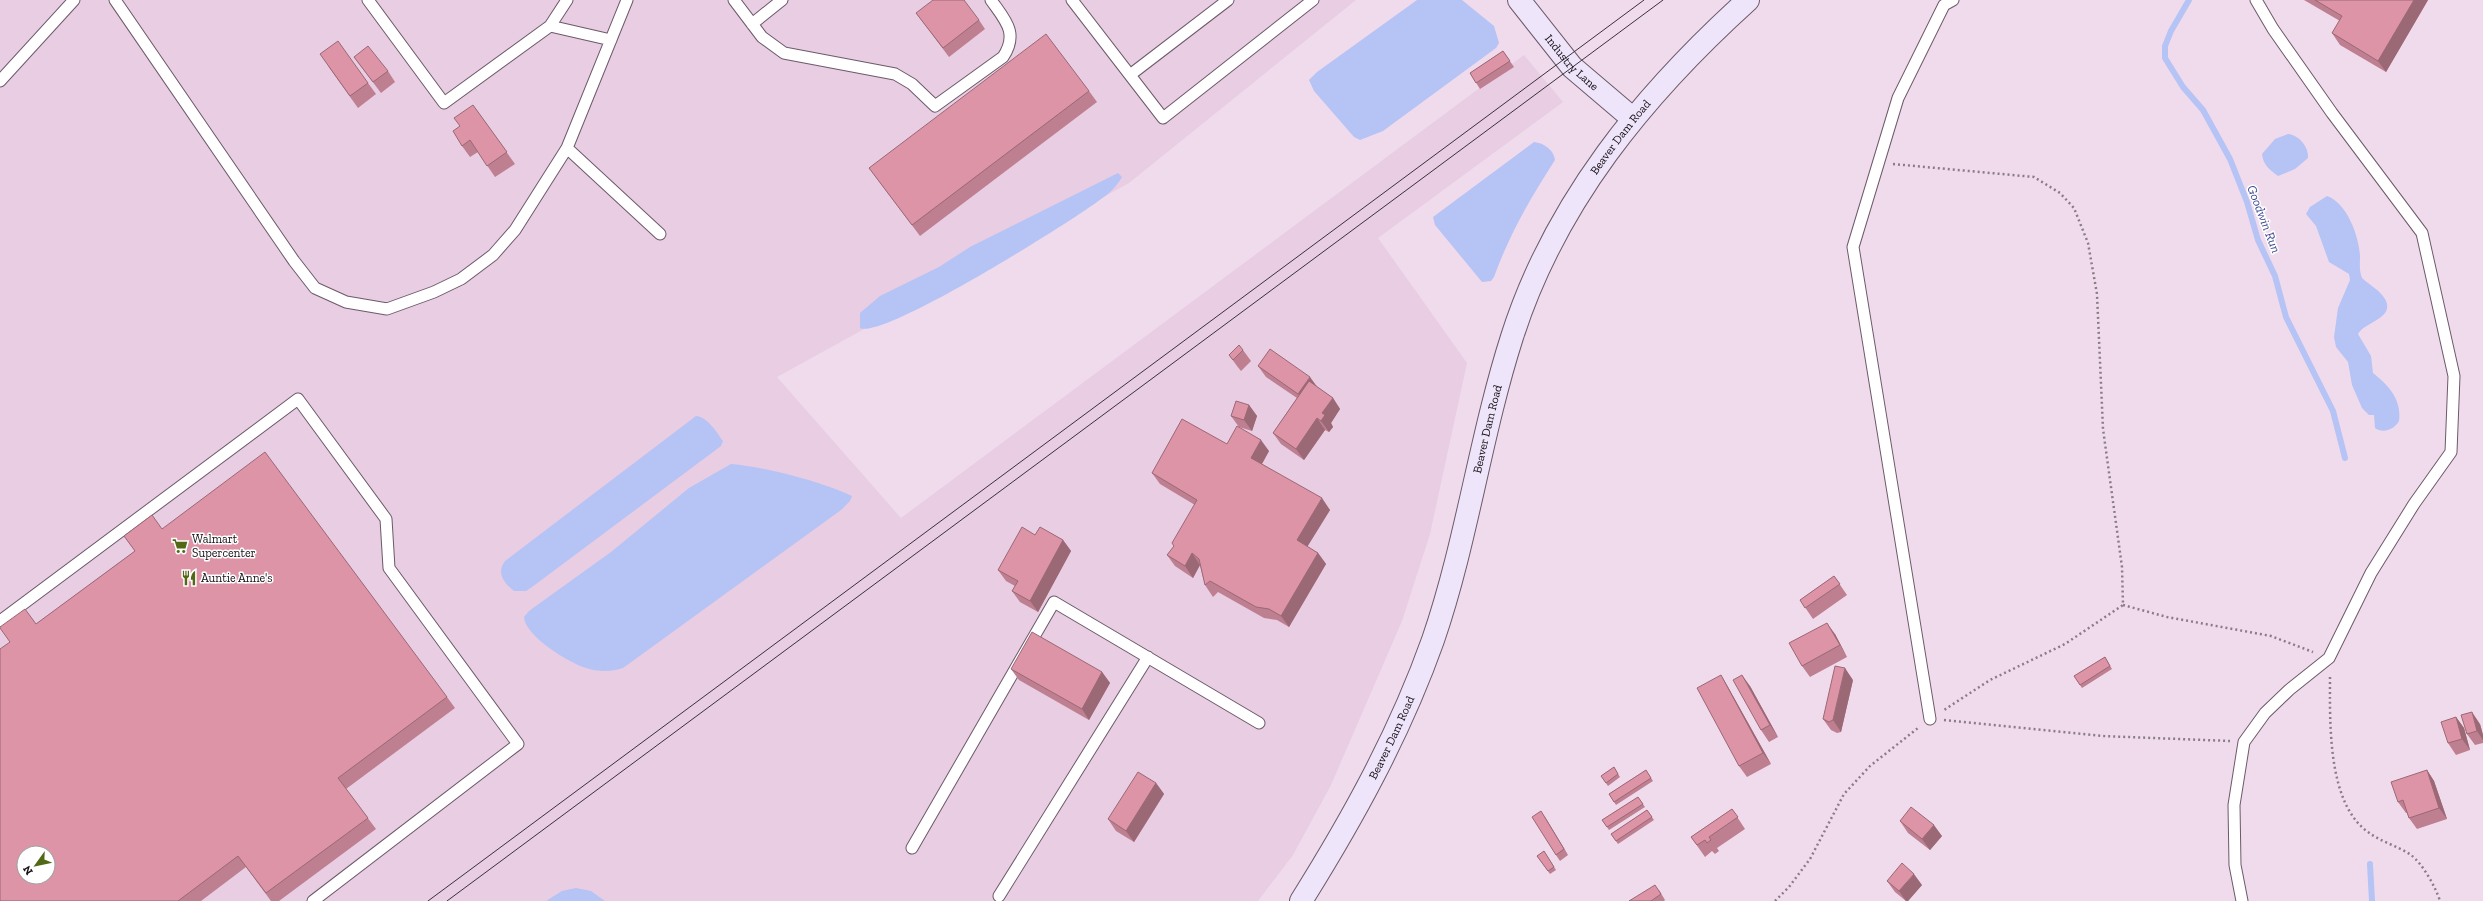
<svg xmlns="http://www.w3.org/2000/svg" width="2483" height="901" font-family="'Zilla Slab',serif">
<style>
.built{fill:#e8cde3;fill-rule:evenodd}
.water{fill:#b5c3f5}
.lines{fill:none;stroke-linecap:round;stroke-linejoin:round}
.stream{stroke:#b5c3f5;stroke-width:6}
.lane-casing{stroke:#6c5a68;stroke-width:13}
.secondary-casing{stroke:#6c5a68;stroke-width:24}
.path{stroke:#8a7c87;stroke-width:2.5;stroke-dasharray:2 3;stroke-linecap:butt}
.lane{stroke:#fff;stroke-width:11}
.secondary{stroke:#eee5fb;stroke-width:22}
.tram{stroke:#3a3138;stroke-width:1}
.wall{fill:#be7f90}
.shaded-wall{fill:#9b6875}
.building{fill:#dd94a7;stroke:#9b6875;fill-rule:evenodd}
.labels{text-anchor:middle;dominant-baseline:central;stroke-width:3;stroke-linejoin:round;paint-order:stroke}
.street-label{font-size:12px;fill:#140e13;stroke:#fff}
.poi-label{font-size:12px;fill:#140e13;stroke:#fff;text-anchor:start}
.water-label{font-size:13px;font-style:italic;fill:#3c4a93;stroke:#fff}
</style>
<rect width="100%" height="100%" fill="#f0dbec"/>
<path class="built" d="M0 0H1356L1129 183 777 377 901 518 1524 55 1563 102 1378 238 1467 363 1430 534 1402 621 1331 785 1293 855 1258 901H0ZM24 853H48V877H24Z"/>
<path class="water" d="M1417 0H1462L1494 26 1499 43 1496 48 1383 131 1360 140 1354 137 1314 91 1309 80 1317 72Z
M2288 134C2299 135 2309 147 2308 158L2295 169 2278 176C2270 170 2263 165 2262 154L2275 139Z
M1534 142C1544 143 1554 150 1555 160 1531 197 1509 235 1494 277L1491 281 1482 282 1435 225 1433 217Z
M1118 173 1122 177C1117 186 1109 194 1101 199 1074 220 883 340 860 328V313L880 296 939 267 970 247Z
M2327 196C2347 203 2359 236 2360 256 2360 264 2359 270 2362 278 2369 285 2379 289 2385 299 2396 318 2364 322 2358 334L2371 356 2373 373C2388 385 2402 399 2399 421 2395 429 2383 434 2375 428L2374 415H2369L2362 408 2352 385 2348 362 2336 347 2334 337 2338 308 2350 280 2349 274 2329 262 2316 226 2306 214 2310 207Z
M696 416C708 417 717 433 723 441L721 446 532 587 526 591H514C504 583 496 573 505 561Z
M731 464C766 467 819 481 852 496L850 501 841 510 623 668C612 672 597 672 586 668 569 663 525 636 524 617L529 611 611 552 689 488Z
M576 888 591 891 605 901H546L562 891Z"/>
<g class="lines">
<path class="stream" d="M2189 0 2171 31 2165 46V58L2183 87 2203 110 2230 159 2247 202 2258 240 2275 276 2286 317 2333 411 2345 458
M2370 864 2372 901"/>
<defs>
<path id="lane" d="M115 0 294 261 315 288 346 302 387 309 434 292 461 279 493 255 515 230 567 148
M368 0 444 103 550 26 611 40
M627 0 567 148 660 234
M734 0 762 37 784 53 895 74 912 84 935 106 1003 57C1019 33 1005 20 991 0
M1072 0 1163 118 1313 0
M752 24 782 0
M550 26 567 0
M1130 75 1228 0
M0 81 74 0
M0 621 298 399 386 519 389 568 518 744 313 901
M1930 719 1853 247 1898 98 1944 5 1953 0
M912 848 1054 602 1259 723
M999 896 1148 657
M2242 901 2235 865 2234 805 2244 742 2265 713 2289 690 2329 658 2371 573 2414 504 2451 452 2454 376 2422 233 2332 113 2273 29 2256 0"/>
<g id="secondary">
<path id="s1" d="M1519 0 1572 67 1632 118"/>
<path id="s2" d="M1301 901C1353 818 1400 733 1433 640 1467 541 1480 437 1512 337 1555 202 1644 94 1748 0"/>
</g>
</defs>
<use href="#lane" class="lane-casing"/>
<use href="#secondary" class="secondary-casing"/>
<path class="path" d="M1893 164 2034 177 2060 193 2074 208 2088 243 2097 294 2103 429 2122 567 2123 605 2065 644 1990 680 1944 710
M2123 605 2167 617 2271 636 2313 652
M2330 677C2330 722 2327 803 2368 832 2381 842 2398 846 2411 855 2423 864 2436 888 2440 901
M1944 720 2102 736 2230 741
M1775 901 1789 887 1810 859 1844 794 1870 766 1918 728"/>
<use href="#lane" class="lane"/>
<use href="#secondary" class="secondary"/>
<path class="tram" d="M428 901 1644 0
M447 901 1663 0"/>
</g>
<path class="wall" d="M2304 0H2428L2386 72 2340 45 2332 33 2340 21Z
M916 13 979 20 985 29 949 57Z
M1503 51 1514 67 1480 89 1470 73Z
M354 57 388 71 395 82 381 93Z
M328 66 368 83 376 94 358 108Z
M1089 91 1097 102 920 236 869 168Z
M473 105 515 164 495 177 478 152 470 157 462 146 460 126Z
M1243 350 1251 361 1241 371 1237 366 1229 355Z
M1258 366 1317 387 1333 398 1340 409 1331 423 1333 427 1329 432 1325 430 1304 460 1281 444 1273 433 1297 398 1266 377Z
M1249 405 1257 416 1252 431 1239 427 1231 416Z
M1227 444 1269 451 1262 464 1330 510 1307 547 1318 553 1326 564 1289 627 1277 620 1264 618 1218 592 1213 597 1205 585 1200 565 1193 578 1175 566 1167 555 1174 547 1195 505 1160 484 1152 473Z
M162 529 447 697 455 708 346 789 376 829 279 901H271L246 867 201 901H0L9 642 36 624 135 551 124 536Z
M1035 535 1063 540 1071 551 1038 612 1020 602 1012 591 1015 586 1006 581 998 570Z
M1834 576 1847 595 1813 619 1800 600Z
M1835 634 1847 657 1810 677 1802 666Z
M2105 657 2112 669 2082 688 2074 676Z
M1011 669 1102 672 1110 683 1089 720 1019 680Z
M1721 675 1728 687 1771 764 1747 777 1739 766Z
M1853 680 1841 732 1837 733 1831 730 1823 719Z
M1750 686 1778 737 1769 742 1761 730Z
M2456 717 2464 728 2470 750 2456 755 2448 743Z
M2480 724 2483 735V743L2475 745 2467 734Z
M1614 767 1620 777 1608 786 1601 776Z
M1646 770 1653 781 1616 805 1609 794Z
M2427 770 2434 781 2447 819 2417 829 2409 818 2407 813H2406L2398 802Z
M1156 783 1164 794 1134 842 1116 831 1108 819Z
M1638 797 1645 807 1609 830 1602 820Z
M1732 809 1745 829 1717 848 1719 851 1715 854 1712 851 1705 857 1691 837Z
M1647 810 1654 820 1618 844 1611 834Z
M1545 817 1568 855 1560 861 1556 855Z
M1900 821 1942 836 1930 850 1908 833Z
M1544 851 1556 870 1550 874 1537 856Z
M1887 881 1922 885 1908 901H1906L1895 892Z
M1659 890 1665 900 1664 901H1629Z"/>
<path class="shaded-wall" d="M2414 0H2428L2386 72 2378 61Z
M1310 377 1318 388 1306 405 1298 394Z
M1333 398 1340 409 1331 423 1333 427 1329 432 1321 421 1322 413Z
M1249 405 1257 416 1252 431 1244 420Z
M1317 418 1325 430 1304 460 1296 449Z
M1261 440 1269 451 1259 469 1251 458Z
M1322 498 1330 510 1304 552 1297 540Z
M1063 540 1071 551 1038 612 1030 601Z
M1192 553 1200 565 1193 578 1185 566Z
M1318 553 1326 564 1289 627 1281 616Z
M1827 623 1835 634 1847 657 1840 645Z
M1845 668 1853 680 1841 732 1833 720Z
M1102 672 1110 683 1089 720 1082 709Z
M1721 675 1728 687 1771 764 1763 753Z
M1742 675 1750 686 1778 737 1770 725Z
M2472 712 2480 724 2483 735V740L2477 731Z
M2456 717 2464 728 2470 750 2462 739Z
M2427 770 2434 781 2447 819 2439 808Z
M1156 783 1164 794 1134 842 1126 831Z
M1541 811 1545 817 1568 855 1564 849Z
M1934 825 1942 836 1930 850 1922 839Z
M1914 874 1922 885 1908 901H1906L1899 891Z"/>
<path class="building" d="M933 0H964L979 20 943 48 916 13Z
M2315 0H2414L2378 61 2332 33 2342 16Z
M1046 34 1089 91 912 225 869 168Z
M338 41 368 83 350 96 320 54Z
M368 46 388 71 373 82 354 57Z
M1503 51 1510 61 1476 83 1470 73Z
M473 105 507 152 487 166 470 140 462 146 453 131 460 126 454 118Z
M1239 345 1243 350 1233 360 1229 355Z
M1270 349 1310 377 1298 394 1258 366Z
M1309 381 1333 398 1322 413 1325 415 1321 421 1317 418 1296 449 1273 433Z
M1236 401 1249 405 1244 420 1231 416Z
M1182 419 1227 444 1237 426 1261 440 1251 458 1322 498 1297 540 1318 553 1281 616 1269 609 1256 607 1210 581 1205 585 1199 559 1192 553 1185 566 1167 555 1174 546 1172 543 1197 500 1152 473Z
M265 452 447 697 338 778 368 818 266 893 238 856 178 901H0V649L10 642 0 628V627L25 609 36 624 135 551 124 536 152 515 162 529ZM24 853H48V877H24Z
M1022 527 1035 535 1040 527 1063 540 1030 601 1012 591 1018 581 998 570Z
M1834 576 1840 584 1805 608 1800 600Z
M1827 623 1840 645 1802 666 1789 643Z
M1032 632 1102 672 1082 709 1011 669Z
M2105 657 2110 666 2080 685 2074 676Z
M1835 666 1845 668 1833 720 1829 722 1823 719Z
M1721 675 1763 753 1739 766 1697 688Z
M1742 675 1770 725 1761 730 1733 680Z
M2472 712 2477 731 2467 734 2461 715Z
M2456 717 2462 739 2448 743 2441 722Z
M1614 767 1618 774 1606 783 1601 776Z
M1646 770 1651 778 1614 802 1609 794Z
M2427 770 2439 808 2409 818 2403 800 2398 802 2391 782Z
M1138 772 1156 783 1126 831 1108 819Z
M1638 797 1643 804 1607 827 1602 820Z
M1911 807 1934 825 1922 839 1900 821Z
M1732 809 1738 817 1709 837 1711 840 1707 843 1705 840 1697 845 1691 837Z
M1647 810 1652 817 1616 841 1611 834Z
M1541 811 1564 849 1556 855 1532 817Z
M1544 851 1554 867 1548 871 1537 856Z
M1902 863 1914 874 1899 891 1887 881Z
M1655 885 1661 894 1651 901H1629Z"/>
<defs>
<symbol id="supermarket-bare" viewBox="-9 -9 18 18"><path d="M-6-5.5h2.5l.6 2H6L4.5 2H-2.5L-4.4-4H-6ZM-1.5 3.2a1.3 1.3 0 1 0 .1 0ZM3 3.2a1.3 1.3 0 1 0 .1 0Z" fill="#536815" stroke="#fff" stroke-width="2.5" paint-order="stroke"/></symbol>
<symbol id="restaurant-bare" viewBox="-9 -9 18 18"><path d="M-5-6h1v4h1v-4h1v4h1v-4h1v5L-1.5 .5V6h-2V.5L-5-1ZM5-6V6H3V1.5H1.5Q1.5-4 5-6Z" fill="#536815" stroke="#fff" stroke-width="2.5" paint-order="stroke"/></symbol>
</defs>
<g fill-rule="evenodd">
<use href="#supermarket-bare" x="169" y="535" width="22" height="22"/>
<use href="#restaurant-bare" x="178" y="567" width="22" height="22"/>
</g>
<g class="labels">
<g class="street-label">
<text stroke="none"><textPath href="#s1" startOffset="82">Industry Lane</textPath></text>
<text stroke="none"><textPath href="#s2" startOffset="835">Beaver Dam Road</textPath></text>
<text stroke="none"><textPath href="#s2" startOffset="511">Beaver Dam Road</textPath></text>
<text stroke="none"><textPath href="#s2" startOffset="187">Beaver Dam Road</textPath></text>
</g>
<g class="poi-label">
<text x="192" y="539">Walmart<tspan x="192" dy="14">Supercenter</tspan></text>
<text x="201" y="578">Auntie Anne's</text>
</g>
<g class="water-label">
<text transform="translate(2264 219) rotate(69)">Goodwin Run</text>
</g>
</g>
<g transform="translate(36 865) rotate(237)"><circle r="19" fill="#ffffff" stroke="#a19fa1"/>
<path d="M0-3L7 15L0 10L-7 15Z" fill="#536815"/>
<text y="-6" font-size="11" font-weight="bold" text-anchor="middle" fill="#140e13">N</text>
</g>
</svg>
